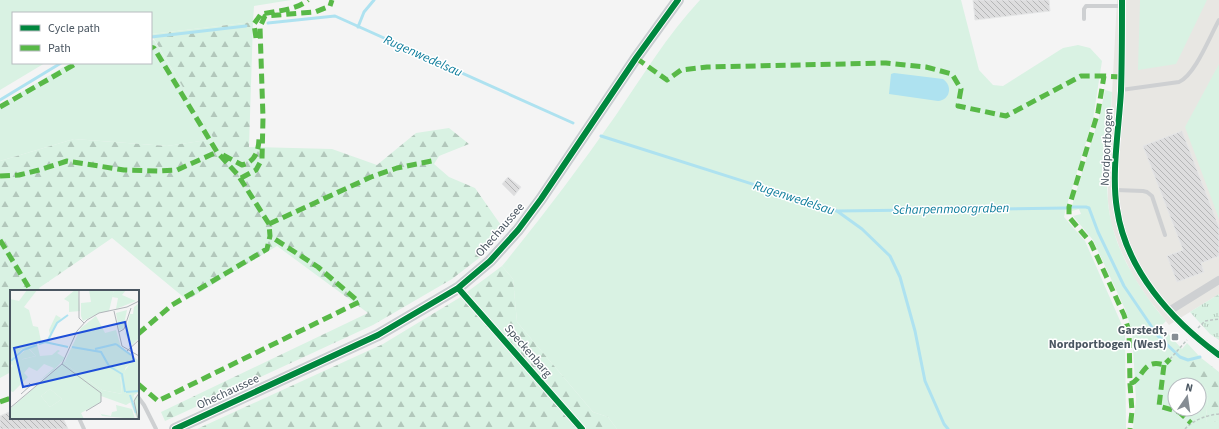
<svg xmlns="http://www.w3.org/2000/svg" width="1219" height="429" font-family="'Source Sans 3',sans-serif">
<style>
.commercial{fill:#e8e7e3}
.green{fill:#d9f2e3;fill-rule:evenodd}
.forest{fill:url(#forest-firs)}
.park{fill:url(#park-tufts)}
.water{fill:#aee2f0}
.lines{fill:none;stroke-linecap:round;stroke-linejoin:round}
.stream{stroke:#aee2f0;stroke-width:3}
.building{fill:url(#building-back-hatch);stroke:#e5e6e7}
.path{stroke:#bcc7c4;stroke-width:1.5;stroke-dasharray:3 2;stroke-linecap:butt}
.lane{stroke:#ced0d2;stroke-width:4}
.street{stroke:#ced0d2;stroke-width:8}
.primary{stroke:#caced1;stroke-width:12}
.quiet{stroke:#58b947;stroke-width:5;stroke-dasharray:10 5;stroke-linecap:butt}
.cycleway-casing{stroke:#fff;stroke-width:8}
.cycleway{stroke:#00873e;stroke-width:6}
.poi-dot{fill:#868d94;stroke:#fff;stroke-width:1.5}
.labels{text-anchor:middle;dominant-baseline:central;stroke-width:3;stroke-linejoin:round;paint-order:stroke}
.street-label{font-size:12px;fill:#4a5661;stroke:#fff}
.poi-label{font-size:12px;font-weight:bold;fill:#4a5661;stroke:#fff;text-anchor:end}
.water-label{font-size:13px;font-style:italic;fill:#0c7c9b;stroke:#fff}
.inset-river{fill:none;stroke:#aee2f0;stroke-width:2}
.inset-road{fill:none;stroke:#b0b5b9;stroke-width:1}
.view{fill:#1d4ed8;fill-opacity:0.15;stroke:#1d4ed8;stroke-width:2}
.inset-edge{fill:none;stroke:#4a5661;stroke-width:2}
</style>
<defs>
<pattern id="forest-firs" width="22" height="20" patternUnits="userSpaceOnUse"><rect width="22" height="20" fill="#d9f2e3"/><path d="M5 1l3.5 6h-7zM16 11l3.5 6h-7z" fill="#b2c7bb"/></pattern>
<pattern id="park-tufts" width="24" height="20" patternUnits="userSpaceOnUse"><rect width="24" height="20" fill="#d9f2e3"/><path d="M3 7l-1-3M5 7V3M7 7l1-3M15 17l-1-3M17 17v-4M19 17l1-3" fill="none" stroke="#b2c7bb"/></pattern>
<pattern id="building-back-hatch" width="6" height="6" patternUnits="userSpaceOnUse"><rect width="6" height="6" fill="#ddddde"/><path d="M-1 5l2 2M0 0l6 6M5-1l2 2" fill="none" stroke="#b5b6b7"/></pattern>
</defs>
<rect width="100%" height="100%" fill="#f4f4f4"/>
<path class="commercial" d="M1117 0H1219V294L1169 325 1147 297 1133 276 1120 249 1111 224 1108 202V170Z"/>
<path class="green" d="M0 0H291L254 6 253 22 151 34V13H13V63H45L0 90Z
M700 0H961L979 70 993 85 1003 86 1063 48 1078 45 1090 48 1102 61 1093 119 1066 208 1064 217 1085 241 1125 332 1126 429H617L608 417 593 412 517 322 513 279 502 266C542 217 580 167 616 115 642 77 668 34 700 0Z
M1140 0H1207L1176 64 1138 70Z
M154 40 215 139 167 146 74 139 0 161V105L70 63H151V41Z
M1219 64V219L1185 127Z
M1105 90 1112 92C1110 128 1105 166 1108 202 1112 247 1138 288 1166 321L1161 326 1182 349 1187 343 1200 357 1188 365 1208 391 1206 422 1219 421V429H1133L1136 400 1132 331 1125 309 1093 240 1073 216 1081 214 1079 209 1072 211 1071 209 1100 114ZM1175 385H1199V409H1175Z"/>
<path class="forest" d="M253 22 249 147 332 149 377 165 416 133 449 128 469 144 439 156 434 164 449 177 475 188 505 231 483 255 452 279 373 325 165 421 161 412 368 313 277 246 187 300 112 238 39 288 41 291H11V372L0 378V161L74 139 167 146 214 139 151 34Z
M502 266 513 279 517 322 593 412 608 417 617 429H197L383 344 459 298Z
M1200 357 1219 372V421L1206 423 1208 391 1187 365Z"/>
<path class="park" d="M1219 294V340L1210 334 1190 312Z"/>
<path class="water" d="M894 73 943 79C953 86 950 100 938 101L889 94 891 74Z"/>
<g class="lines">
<path class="stream" d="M268 23 335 16 573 123
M358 27 364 12 374 0
M151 37 246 26
M0 100 61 63
M601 136 837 211 862 229 890 256 900 277 915 331 925 381 944 424 948 429
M1071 207H1086L1089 208 1098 232 1124 286 1158 336 1180 357 1188 360 1200 357
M837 211 1066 208"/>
</g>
<path class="building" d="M973 0H1049L1050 11 975 20Z
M1182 131 1219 227V256L1201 263 1204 272 1177 282 1167 256 1183 250 1143 146Z
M508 177 521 187 514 196 502 184Z
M11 411V418H63L68 429H0V416Z"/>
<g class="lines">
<path class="path" d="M1198 328 1205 321 1219 319
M1170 359 1187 340
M1185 429C1193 420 1207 415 1219 414"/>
<path class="lane" d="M1084 19V9L1086 6H1122
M1121 90 1179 82C1195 75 1210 36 1219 20
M1116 190 1143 191 1147 192 1152 196 1165 235
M138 397 144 405 156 429
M79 418 84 429"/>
<path class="street" d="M1122 0C1122 30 1122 61 1121 91 1119 128 1111 174 1117 209 1126 270 1171 320 1219 355
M458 288 582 429
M1169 311 1219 280"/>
<path class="primary" d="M175 429 378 335 458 288 490 261 518 230 541 199 636 58 678 0"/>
<path class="quiet" d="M256 38 254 24 261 14C276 11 297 10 308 0
M636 58 667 80 681 70 707 67 886 63 926 67 952 74 961 89 958 106 1006 116 1081 76H1104
M1121 77 1104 76 1098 112 1069 207V217L1091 243 1124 315 1129 331 1130 384 1132 411 1130 429
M0 107 77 63
M223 155 242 165C255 162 259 151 259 137
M0 176 19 175 39 170 67 161 124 170 159 171 177 170 217 152
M241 178 256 170 262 159 263 118 260 27 265 16 315 12 330 6 332 0
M269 224 371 177 397 168 436 160
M0 240 31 291
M138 334 172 305 267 249 270 236 269 224 238 175 217 152 154 48 151 47
M1164 365 1159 406 1179 412 1191 423
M138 384 158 401 359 302 318 267 270 236
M1130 384C1144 379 1142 358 1164 365L1170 359
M0 402 11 398"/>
<defs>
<path id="cycleway" d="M1122 0C1122 30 1122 61 1121 91 1119 128 1111 174 1117 209 1126 270 1171 320 1219 355
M458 288 582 429
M175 429 378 335 458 288 490 261 518 230 541 199 636 58 678 0"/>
</defs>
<use href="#cycleway" class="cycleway-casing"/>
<use href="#cycleway" class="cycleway"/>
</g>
<rect class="poi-dot" x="1171" y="333" width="8" height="8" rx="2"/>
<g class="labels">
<g class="street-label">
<text transform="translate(1107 147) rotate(-87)">Nordportbogen</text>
<text transform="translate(500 230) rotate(-49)">Ohechaussee</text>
<text transform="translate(528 351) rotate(49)">Speckenbarg</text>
<text transform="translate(228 392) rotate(-25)">Ohechaussee</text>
</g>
<g class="poi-label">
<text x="1167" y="330">Garstedt,<tspan x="1167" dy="14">Nordportbogen (West)</tspan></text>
</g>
<g class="water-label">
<text transform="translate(423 56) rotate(24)">Rugenwedelsau</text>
<text transform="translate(794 198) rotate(18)">Rugenwedelsau</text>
<text transform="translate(951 209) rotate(-1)">Scharpenmoorgraben</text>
</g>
</g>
<g transform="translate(10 290)">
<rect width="129" height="129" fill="#f4f4f4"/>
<path d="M17 0H27L14 17 19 20 23 36 28 37 31 51 18 58 26 66 13 69 3 76 0 73 18 58 12 59 0 71V9L9 11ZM79 0H104L99 21 89 23 73 31 71 26V13L81 12ZM129 13V48L122 55 115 44 120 24H123L124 17ZM117 20 113 39 109 40 106 23ZM46 25 51 28 40 45 39 40ZM86 26 95 43 106 40 111 57 129 71V102L124 105 123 113 124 116V108L129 104V129H127L115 99 114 82 119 75 110 82 112 104 92 100 58 76 55 71 71 38ZM40 99 52 109 40 117 31 106ZM106 115 122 119 125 129 92 126 88 119 91 124 101 126 102 122 107 121Z" fill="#d9f2e3"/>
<path d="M104 0H116L112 5 126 11 106 19 108 8 102 7ZM27 54 30 66 42 65 48 60 50 61 47 63 55 68 45 79 28 92 44 78 34 74 27 81 19 77 14 83 18 87 3 102 0 101V79L4 74 2 72 26 66 18 57ZM55 71 58 76 92 100 112 104 111 88 107 82 116 76 114 84 121 112 116 115 91 106V112L71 123 74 129H0V119ZM40 99 52 109 40 117 31 106Z" fill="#d9f2e3" fill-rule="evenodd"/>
<path d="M65 0H68L70 21 59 22V12L54 9Z" fill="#d9f2e3"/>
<path class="inset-river" d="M37 52 47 33 58 25M29 54 35 52 58 57M106 54 121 65M62 57 91 62 99 76 112 84 115 102M85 59 106 54M1 71 13 60 27 55M116 102 129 101M120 105 126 123"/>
<path class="inset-road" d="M69 0V28L74 33M104 21 112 56 129 66M109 42 114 39 121 18M117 61 129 50M52 74 91 103V112L76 121M11 104 21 95 19 93M0 118 52 74 67 41 77 30 89 23 117 17 129 11M128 129 124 111 129 103"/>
<path class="view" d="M115 32 124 71 13 97 4 58Z"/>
<rect width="129" height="129" class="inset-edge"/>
</g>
<rect x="12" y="12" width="140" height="52" fill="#ffffff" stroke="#b7bbc0"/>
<rect x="20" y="25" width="20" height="6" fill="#00873e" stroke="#b7bbc0"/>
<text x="48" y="32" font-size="12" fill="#4a5661">Cycle path</text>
<rect x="20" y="45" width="20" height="6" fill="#58b947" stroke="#b7bbc0"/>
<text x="48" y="52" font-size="12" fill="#4a5661">Path</text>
<g transform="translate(1187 397) rotate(13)"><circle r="19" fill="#ffffff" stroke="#b7bbc0"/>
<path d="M0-3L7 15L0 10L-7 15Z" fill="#868d94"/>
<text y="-6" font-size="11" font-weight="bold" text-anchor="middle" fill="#4a5661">N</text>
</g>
</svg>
